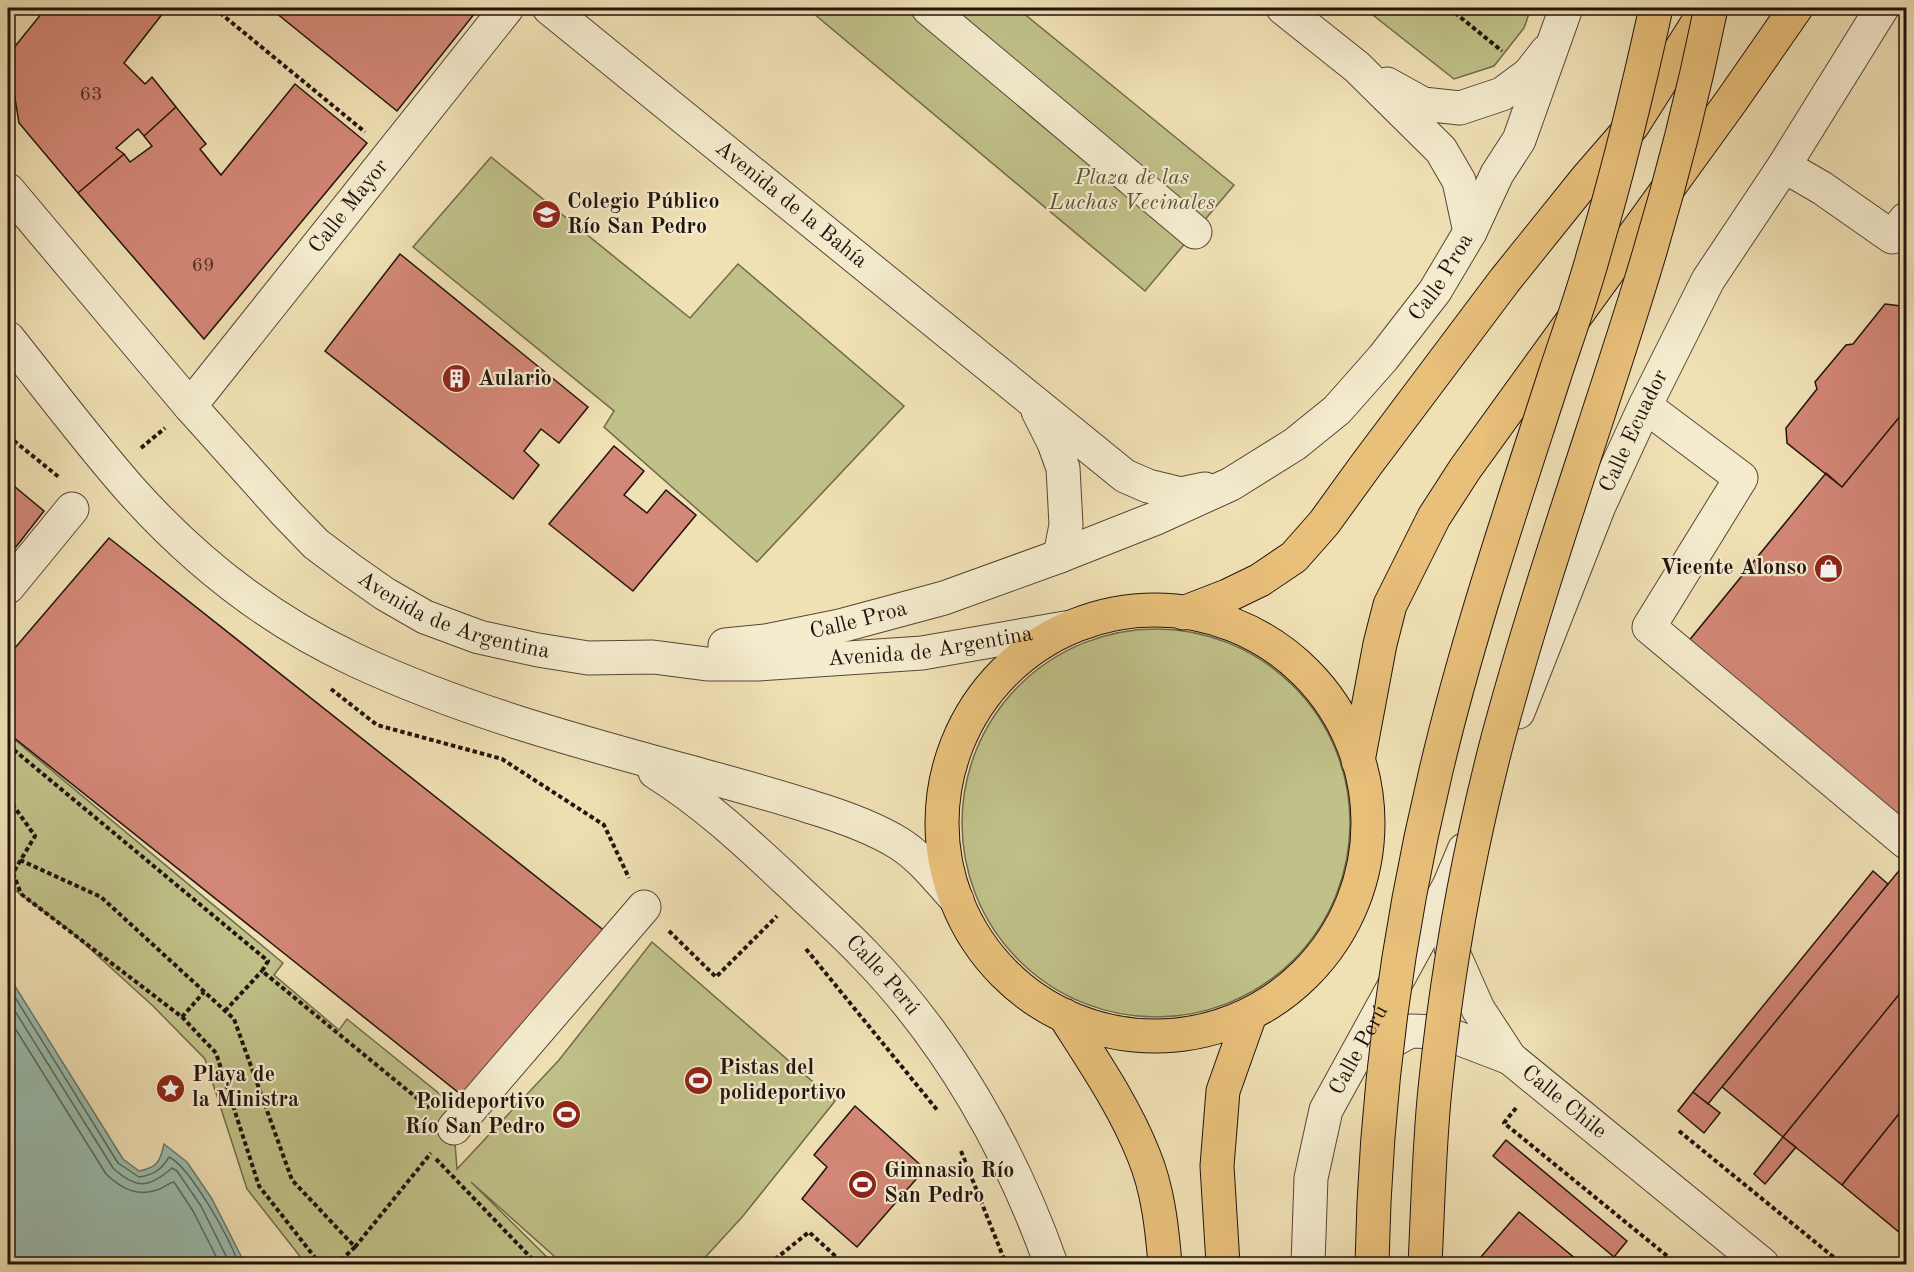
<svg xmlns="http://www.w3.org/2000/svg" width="1914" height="1272" font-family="'Old Standard TT',serif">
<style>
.green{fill:#c0c189;stroke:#706a4b;stroke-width:1.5}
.water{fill:#9abdaf;stroke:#6a796e;stroke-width:1.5}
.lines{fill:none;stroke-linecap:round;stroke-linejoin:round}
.shore{stroke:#5e685e;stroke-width:1.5}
.building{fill:#d38776;stroke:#21130d;stroke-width:1.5}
.minor-casing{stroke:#554637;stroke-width:35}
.major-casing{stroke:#21130d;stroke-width:35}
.path{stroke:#21130d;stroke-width:4;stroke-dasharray:4.5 3;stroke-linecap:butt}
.minor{stroke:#f5eccf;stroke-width:33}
.major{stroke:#e8c07a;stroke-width:33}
.highway-bridge-casing{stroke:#21130d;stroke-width:35;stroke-linecap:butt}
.highway-bridge{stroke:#e8c07a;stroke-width:33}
.labels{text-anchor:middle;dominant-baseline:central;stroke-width:4.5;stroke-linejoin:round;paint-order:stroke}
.number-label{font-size:20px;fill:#4e3027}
.park-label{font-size:22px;font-style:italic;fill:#595038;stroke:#f5eccf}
.poi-label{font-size:22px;font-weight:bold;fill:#21130d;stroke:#f5eccf;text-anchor:start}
.street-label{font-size:22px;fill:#21130d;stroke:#f5eccf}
</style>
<rect width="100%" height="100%" fill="#f0e1b5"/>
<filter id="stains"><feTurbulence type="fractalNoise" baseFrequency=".00333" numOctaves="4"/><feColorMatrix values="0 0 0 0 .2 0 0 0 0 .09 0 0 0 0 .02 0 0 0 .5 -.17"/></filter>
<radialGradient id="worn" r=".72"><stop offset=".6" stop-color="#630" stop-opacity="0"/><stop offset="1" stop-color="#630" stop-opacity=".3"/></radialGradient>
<path class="green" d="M807 8H1017L1234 185 1145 291Z
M1364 8H1531L1524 28 1494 66 1454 79Z
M491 157 690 318 738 264 904 406 757 562 604 427 614 411 413 247Z
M962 823a194 194 0 1 1 388 0a194 194 0 1 1-388 0Z
M8 734 283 963 274 975 339 1030 347 1019 452 1104 457 1169 559 1060 652 942 835 1101 743 1216 699 1264H563L471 1182 554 1264H306L247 1189 205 1059 153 1006 68 929 8 885Z"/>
<path class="water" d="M8 975 123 1159 139 1171C158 1167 160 1162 164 1144L187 1162 212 1199 242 1258 244 1264H8Z"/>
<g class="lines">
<path class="shore" d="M8 986 118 1163 139 1177C154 1175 162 1169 169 1157 189 1166 233 1242 238 1264
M8 1000 113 1168C136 1189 148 1189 172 1168L177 1171 201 1206 230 1264
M8 1017 106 1174C121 1188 136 1197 157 1190 164 1188 168 1183 174 1182L193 1211 220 1264"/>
</g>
<path class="building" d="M46 8H167L124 63 145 84 152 77 176 107 144 136 138 129 116 148 124 154 78 193 19 123 8 55Z
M270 8H468L475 13 397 111Z
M295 84 367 143 204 339 78 193 124 154 130 162 152 146 144 136 176 107 206 144 200 149 221 175Z
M400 254 588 407 559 443 541 429 524 451 539 465 513 499 325 351Z
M1885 304 1901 306 1906 311V409L1842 487 1787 443 1786 428 1817 389 1815 382 1846 345 1853 344Z
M1906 409V833L1683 648 1826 473 1842 487Z
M614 446 644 471 624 495 647 513 666 490 696 515 633 591 549 524Z
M8 481 44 511 8 557Z
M109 538 606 932 469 1101 8 733V656Z
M1902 867 1906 871V986L1783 1137 1722 1087Z
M1873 871 1888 884 1708 1104 1693 1092Z
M1906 986V1105L1842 1185 1783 1137Z
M1693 1092 1720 1113 1704 1133 1678 1111Z
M1906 1105V1235L1905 1237 1842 1185Z
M855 1106 925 1169 857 1247 802 1199 827 1167 814 1155Z
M1783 1137 1796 1147 1765 1184 1754 1174Z
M1506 1140 1627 1241 1614 1257 1493 1156Z
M1519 1212 1582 1264H1475Z"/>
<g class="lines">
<defs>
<g id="minor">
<path id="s1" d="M549 8 1125 476 1148 486 1181 494 1205 489"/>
<path d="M928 8 1195 232"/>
<path d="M1283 8 1357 67 1441 150 1459 181 1470 232"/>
<path d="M1387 84 1423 104 1460 108 1502 94 1529 74 1547 51"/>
<path d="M1784 166 1822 188 1892 237 1906 219"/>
<path id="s2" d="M8 190 190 406 285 512 316 544 348 568 385 594 425 617 479 637 538 650 588 658 653 657 707 664H758L922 653 1071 627"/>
<path d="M8 338C48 388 87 440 129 488 192 559 269 620 355 660 462 710 576 741 690 772 730 783 771 794 811 807 841 816 873 827 900 844 922 858 939 881 957 900"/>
<path id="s3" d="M190 406 507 8"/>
<path d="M1645 406 1741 478 1649 627 1906 842"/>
<path d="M1038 411 1054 443 1063 468 1066 525 1060 556"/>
<path d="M8 587 72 509"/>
<path id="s4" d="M725 645 766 641 840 626 944 598 1060 556 1154 519 1231 484 1295 444 1337 410 1383 358 1435 291 1470 232 1497 174 1519 140 1566 8"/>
<path id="s5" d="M1518 712 1599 506 1645 406 1708 280 1784 166 1882 8"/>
<path id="s6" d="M655 772C706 804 748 844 792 885 816 908 841 930 864 954 949 1041 1011 1151 1051 1264"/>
<path id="s7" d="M1451 939V948L1478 1009 1510 1058 1762 1264"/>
<path d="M1367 1055 1410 1031 1442 1032 1510 1058"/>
<path d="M454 1128 644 907"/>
<path id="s8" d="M1308 1264 1311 1178 1326 1110 1449 886 1464 850"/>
</g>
<path id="major" d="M942 823a213 213 0 1 1 426 0a213 213 0 1 1-426 0Z
M1183 613 1227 596 1260 580 1294 557 1324 523 1366 465 1505 280 1587 178 1633 125 1707 8
M1358 761 1380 644 1390 605 1434 517 1465 469 1732 100 1796 8
M1064 1015C1092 1059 1125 1107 1144 1156 1158 1190 1162 1228 1165 1264
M1223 1264 1217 1166 1223 1091 1250 1015"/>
</defs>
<use href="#minor" class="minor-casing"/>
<use href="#major" class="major-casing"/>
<path class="path" d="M214 8 365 132
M1449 8 1502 51
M8 436 60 478
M141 448 165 428
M331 689 377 725 502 759 604 825 629 878
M8 745 268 961 262 971 429 1108
M8 798 35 836 13 873 8 869
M20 860 101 897 234 1019 292 1180 355 1247 337 1264
M13 873 21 894 182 1017 216 1053 259 1186 320 1264
M669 931 716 977 777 916
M806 949 938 1111
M225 1011 262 971
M182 1017 204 992
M1516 1108 1504 1123 1677 1264
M1679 1131 1842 1264
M961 1151 1006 1264
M436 1159 537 1264
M355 1247 431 1153
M769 1264 809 1232 844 1264"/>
<use href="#minor" class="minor"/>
<use href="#major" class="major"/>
<defs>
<path id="highway-bridge" d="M1372 1264C1375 1100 1397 935 1435 775 1467 638 1513 504 1556 371 1569 332 1583 293 1594 253 1618 172 1638 90 1656 8
M1425 1264C1428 1206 1429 1147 1435 1089 1447 971 1468 853 1498 738 1538 589 1590 444 1636 297 1666 202 1691 105 1711 8"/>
</defs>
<use href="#highway-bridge" class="highway-bridge-casing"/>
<use href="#highway-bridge" class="highway-bridge"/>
</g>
<defs>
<symbol id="school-disc" viewBox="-11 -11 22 22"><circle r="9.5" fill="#8f2418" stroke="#f5eccf"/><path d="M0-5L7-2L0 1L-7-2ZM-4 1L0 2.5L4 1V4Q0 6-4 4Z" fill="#fff"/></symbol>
<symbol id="building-disc" viewBox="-11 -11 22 22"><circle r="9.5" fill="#8f2418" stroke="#f5eccf"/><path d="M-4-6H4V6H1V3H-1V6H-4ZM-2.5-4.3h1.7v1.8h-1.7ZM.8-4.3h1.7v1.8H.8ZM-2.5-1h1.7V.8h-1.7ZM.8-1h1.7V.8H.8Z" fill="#fff"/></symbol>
<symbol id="shop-disc" viewBox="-11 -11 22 22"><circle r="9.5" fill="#8f2418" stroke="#f5eccf"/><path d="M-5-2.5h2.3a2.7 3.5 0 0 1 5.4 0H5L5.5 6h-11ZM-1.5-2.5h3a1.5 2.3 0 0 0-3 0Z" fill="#fff"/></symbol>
<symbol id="stadium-disc" viewBox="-11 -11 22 22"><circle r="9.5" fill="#8f2418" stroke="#f5eccf"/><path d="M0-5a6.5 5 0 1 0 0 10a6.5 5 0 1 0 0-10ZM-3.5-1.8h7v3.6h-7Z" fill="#fff"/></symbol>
<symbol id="sight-disc" viewBox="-11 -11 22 22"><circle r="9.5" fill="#8f2418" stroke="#f5eccf"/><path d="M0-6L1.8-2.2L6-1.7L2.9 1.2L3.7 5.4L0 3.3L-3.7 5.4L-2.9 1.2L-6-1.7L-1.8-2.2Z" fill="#fff"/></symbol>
</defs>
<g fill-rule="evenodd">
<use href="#school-disc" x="530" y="198" width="33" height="33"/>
<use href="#building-disc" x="440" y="362" width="33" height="33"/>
<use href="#shop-disc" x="1812" y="552" width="33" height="33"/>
<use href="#stadium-disc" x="682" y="1064" width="33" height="33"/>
<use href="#sight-disc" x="154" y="1072" width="33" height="33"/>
<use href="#stadium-disc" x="550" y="1098" width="33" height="33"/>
<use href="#stadium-disc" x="846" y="1168" width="33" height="33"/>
</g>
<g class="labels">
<g class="number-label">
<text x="91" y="95">63</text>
<text x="203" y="266">69</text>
</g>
<g class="park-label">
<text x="1132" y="178">Plaza de las<tspan x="1132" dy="25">Luchas Vecinales</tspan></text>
</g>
<g class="poi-label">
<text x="567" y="202">Colegio Público<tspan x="567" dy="25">Río San Pedro</tspan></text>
<text x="478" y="379">Aulario</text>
<text x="1807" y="568" text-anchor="end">Vicente Alonso</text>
<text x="719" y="1068">Pistas del<tspan x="719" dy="25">polideportivo</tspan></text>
<text x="192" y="1075">Playa de<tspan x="192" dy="25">la Ministra</tspan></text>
<text x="545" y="1102" text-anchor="end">Polideportivo<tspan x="545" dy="25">Río San Pedro</tspan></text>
<text x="884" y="1171">Gimnasio Río<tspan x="884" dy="25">San Pedro</tspan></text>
</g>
<g class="street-label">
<text stroke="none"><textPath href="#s1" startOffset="312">Avenida de la Bahía</textPath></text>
<text stroke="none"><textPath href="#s3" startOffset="255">Calle Mayor</textPath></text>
<text stroke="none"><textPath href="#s4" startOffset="832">Calle Proa</textPath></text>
<text stroke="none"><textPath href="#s5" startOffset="304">Calle Ecuador</textPath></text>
<text stroke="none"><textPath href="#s2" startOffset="627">Avenida de Argentina</textPath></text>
<text stroke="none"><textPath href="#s4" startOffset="136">Calle Proa</textPath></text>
<text stroke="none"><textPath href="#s2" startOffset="1113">Avenida de Argentina</textPath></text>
<text stroke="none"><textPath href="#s6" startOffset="306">Calle Perú</textPath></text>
<text stroke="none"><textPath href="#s8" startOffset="224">Calle Perú</textPath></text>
<text stroke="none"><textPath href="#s7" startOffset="204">Calle Chile</textPath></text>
</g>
</g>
<rect width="1914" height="1272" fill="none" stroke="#f0e1b5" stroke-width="30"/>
<rect x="9" y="9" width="1896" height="1254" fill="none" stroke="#21130d" stroke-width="3"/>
<rect x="15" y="15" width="1884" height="1242" fill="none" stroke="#21130d" stroke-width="1.5"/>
<rect width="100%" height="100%" filter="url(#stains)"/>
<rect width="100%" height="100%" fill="url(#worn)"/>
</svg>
